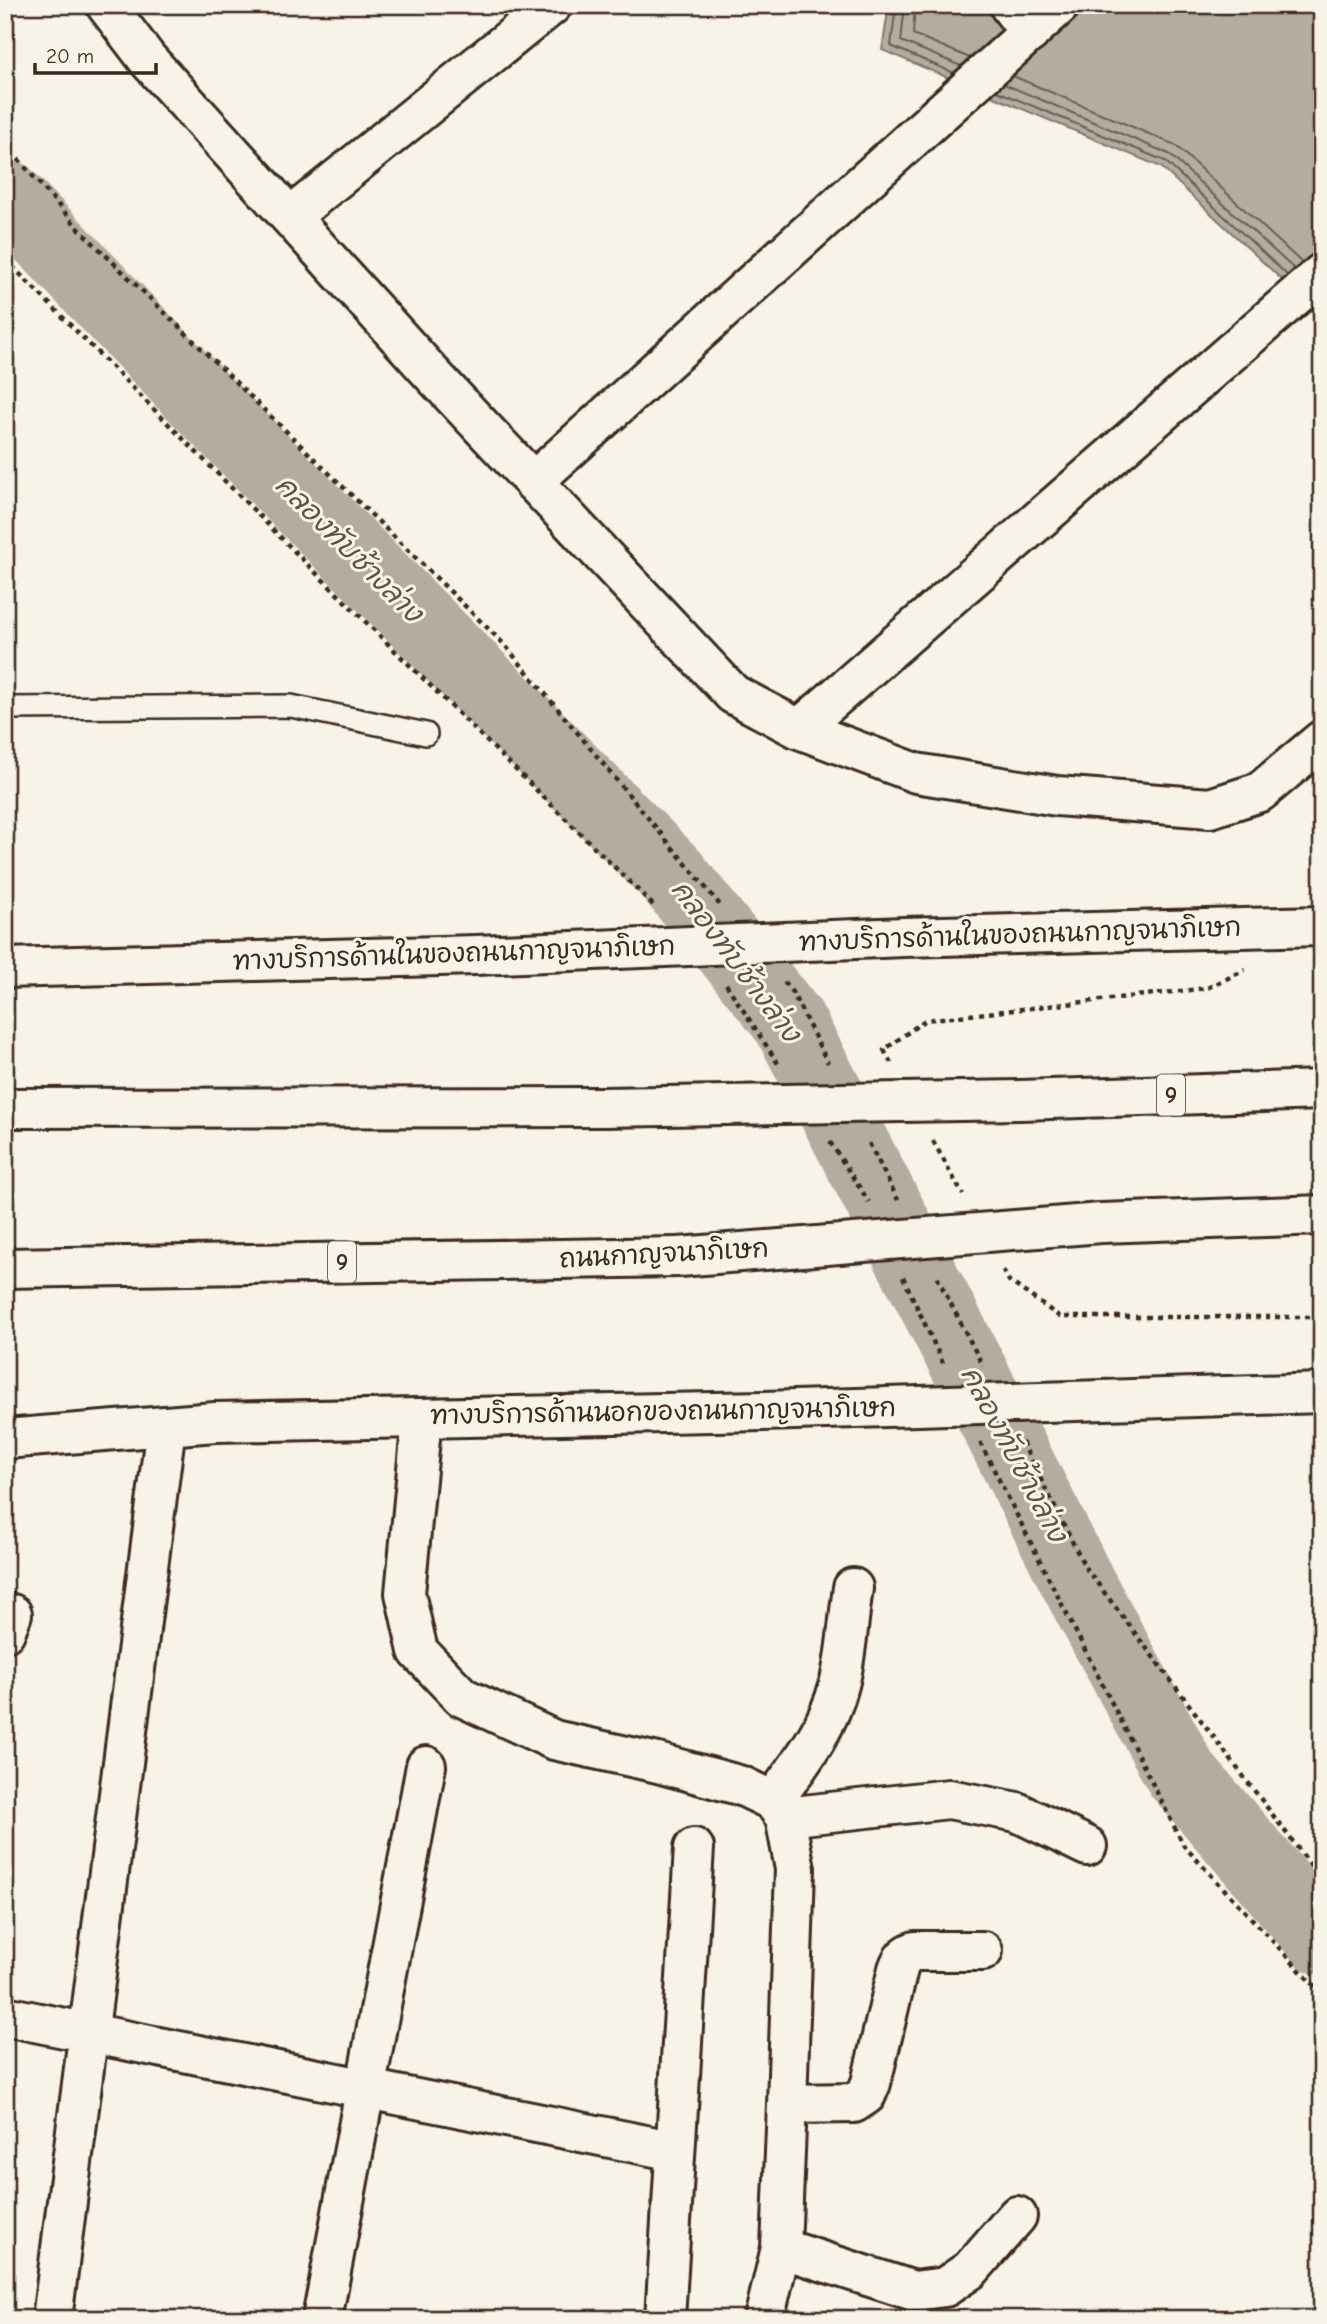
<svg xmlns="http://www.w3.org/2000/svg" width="1327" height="2324" font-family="'Comic Neue','Playpen Sans Thai',sans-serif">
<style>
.water{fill:#b4aca0;stroke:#84786c;stroke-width:2}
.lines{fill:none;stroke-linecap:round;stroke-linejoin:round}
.shore{stroke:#6b5e52;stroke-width:2}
.river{stroke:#b4aca0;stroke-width:74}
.lane-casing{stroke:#3b2a1e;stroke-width:26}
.street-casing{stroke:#3b2a1e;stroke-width:44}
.secondary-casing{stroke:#3b2a1e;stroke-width:44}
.highway-casing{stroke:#3b2a1e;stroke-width:44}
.path{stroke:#3b2a1e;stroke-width:4.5;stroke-dasharray:5 5;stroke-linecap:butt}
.lane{stroke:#f7f3e8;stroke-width:21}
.street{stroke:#f7f3e8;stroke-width:38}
.secondary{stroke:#f7f3e8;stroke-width:38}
.highway{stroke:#f7f3e8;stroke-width:38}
.highway-bridge-casing{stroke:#3b2a1e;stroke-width:44;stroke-linecap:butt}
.highway-bridge{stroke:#f7f3e8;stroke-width:38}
.labels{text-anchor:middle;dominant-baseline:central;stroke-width:6;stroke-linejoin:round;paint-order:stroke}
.shield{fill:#f7f3e8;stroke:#73665b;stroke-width:2}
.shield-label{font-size:24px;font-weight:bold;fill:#3b2a1e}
.street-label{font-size:26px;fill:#3b2a1e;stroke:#f7f3e8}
.water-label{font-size:28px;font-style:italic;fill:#5f5145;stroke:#f7f3e8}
</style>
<rect width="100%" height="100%" fill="#f7f3e8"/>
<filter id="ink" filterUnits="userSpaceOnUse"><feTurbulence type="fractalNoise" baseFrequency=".0143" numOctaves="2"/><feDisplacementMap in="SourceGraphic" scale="14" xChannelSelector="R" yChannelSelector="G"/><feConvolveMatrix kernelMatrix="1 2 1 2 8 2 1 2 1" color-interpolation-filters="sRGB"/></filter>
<g filter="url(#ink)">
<path class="water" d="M889 5H1322V317L1161 167 882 50Z"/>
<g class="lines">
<path class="shore" d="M896 5 891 46 954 73
M905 5 901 41 961 66
M915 5 913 34 970 58
M1013 76 1175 145 1302 263
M1004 84 1169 154 1294 269
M997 91 1165 161 1287 275"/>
<path class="river" d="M5 195 202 401 671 874 789 1022 987 1403 1080 1587 1181 1774 1322 1938"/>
<defs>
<path id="lane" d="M5 708 291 706 426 734"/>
<path id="street" d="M106 5 148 60 432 374 733 694 799 729 916 773 1057 796 1210 808 1260 792 1322 740
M1009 5 1030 33
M290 217 552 5
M533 482 1060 5
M799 729 1322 273
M422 1418 405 1593 418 1651 462 1697 554 1740 658 1763 742 1786 773 1801 785 1817 795 1869 787 2104 781 2248 764 2319
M5 1632 12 1614
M773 1801C800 1764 828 1729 839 1685 847 1654 848 1620 853 1588
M785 1817 949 1799 1017 1812 1087 1846
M5 2016 675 2151
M787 2104 854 2103 866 2095 871 2083 898 1969C901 1960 905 1954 915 1951H983
M781 2248 914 2291 945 2287 970 2270 1017 2216
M52 2319 166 1426
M322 2319 426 1766
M665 2319 694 1848"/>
<path id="secondary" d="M5 968 476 955 904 937 1322 926
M5 1439 215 1422 764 1411 1322 1393"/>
<path id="highway" d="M1020 1100 1322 1090
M5 1108 602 1107
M1101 1223 1322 1215
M5 1268 679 1257"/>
</defs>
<use href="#lane" class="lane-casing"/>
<use href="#street" class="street-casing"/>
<use href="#secondary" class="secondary-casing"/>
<use href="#highway" class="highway-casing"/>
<path class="path" d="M5 144 80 230 504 644 720 905
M5 259 311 568 654 906
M784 982 792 992 828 1063
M726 984 779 1065
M891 1063 884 1050 925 1020 1207 988 1245 970
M933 1141 963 1195
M830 1142 869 1202
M869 1143 898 1200
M1003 1270 1009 1281 1060 1317H1322
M903 1277 944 1365
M937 1277 983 1366
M980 1442 1184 1846 1322 1994
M1022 1442 1085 1567 1322 1880"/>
<use href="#lane" class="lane"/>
<use href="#street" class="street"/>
<use href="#secondary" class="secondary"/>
<use href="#highway" class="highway"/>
<defs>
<path id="highway-bridge" d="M602 1107 1020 1100
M679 1257 1101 1223"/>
</defs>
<use href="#highway-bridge" class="highway-bridge-casing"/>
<use href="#highway-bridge" class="highway-bridge"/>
</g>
</g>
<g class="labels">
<g class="shield">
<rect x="1157" y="1074.5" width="28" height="41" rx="5"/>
<rect x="328" y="1241.5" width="28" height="41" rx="5"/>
</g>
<g class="shield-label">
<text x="1171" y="1095">9</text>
<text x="342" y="1262">9</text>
</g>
<g class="street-label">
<text transform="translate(1020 935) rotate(-2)">ทางบริการด้านในของถนนกาญจนาภิเษก</text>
<text transform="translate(454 954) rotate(-2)">ทางบริการด้านในของถนนกาญจนาภิเษก</text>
<text transform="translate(664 1254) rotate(-3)">ถนนกาญจนาภิเษก</text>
<text transform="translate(663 1412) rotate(-1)">ทางบริการด้านนอกของถนนกาญจนาภิเษก</text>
</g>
<g class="water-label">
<text transform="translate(349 549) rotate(45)">คลองทับช้างล่าง</text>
<text transform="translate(736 961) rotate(53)">คลองทับช้างล่าง</text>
<text transform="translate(1014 1454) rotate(62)">คลองทับช้างล่าง</text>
</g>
</g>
<rect width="1327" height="2324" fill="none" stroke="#f7f3e8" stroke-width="28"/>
<rect x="14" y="14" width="1299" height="2296" fill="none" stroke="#3b2a1e" stroke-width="2.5" filter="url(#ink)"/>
<path d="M35 63v10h121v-10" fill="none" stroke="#3b2a1e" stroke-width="3.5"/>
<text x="46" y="63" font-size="21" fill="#3b2a1e" stroke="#f7f3e8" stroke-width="5" paint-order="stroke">20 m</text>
</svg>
